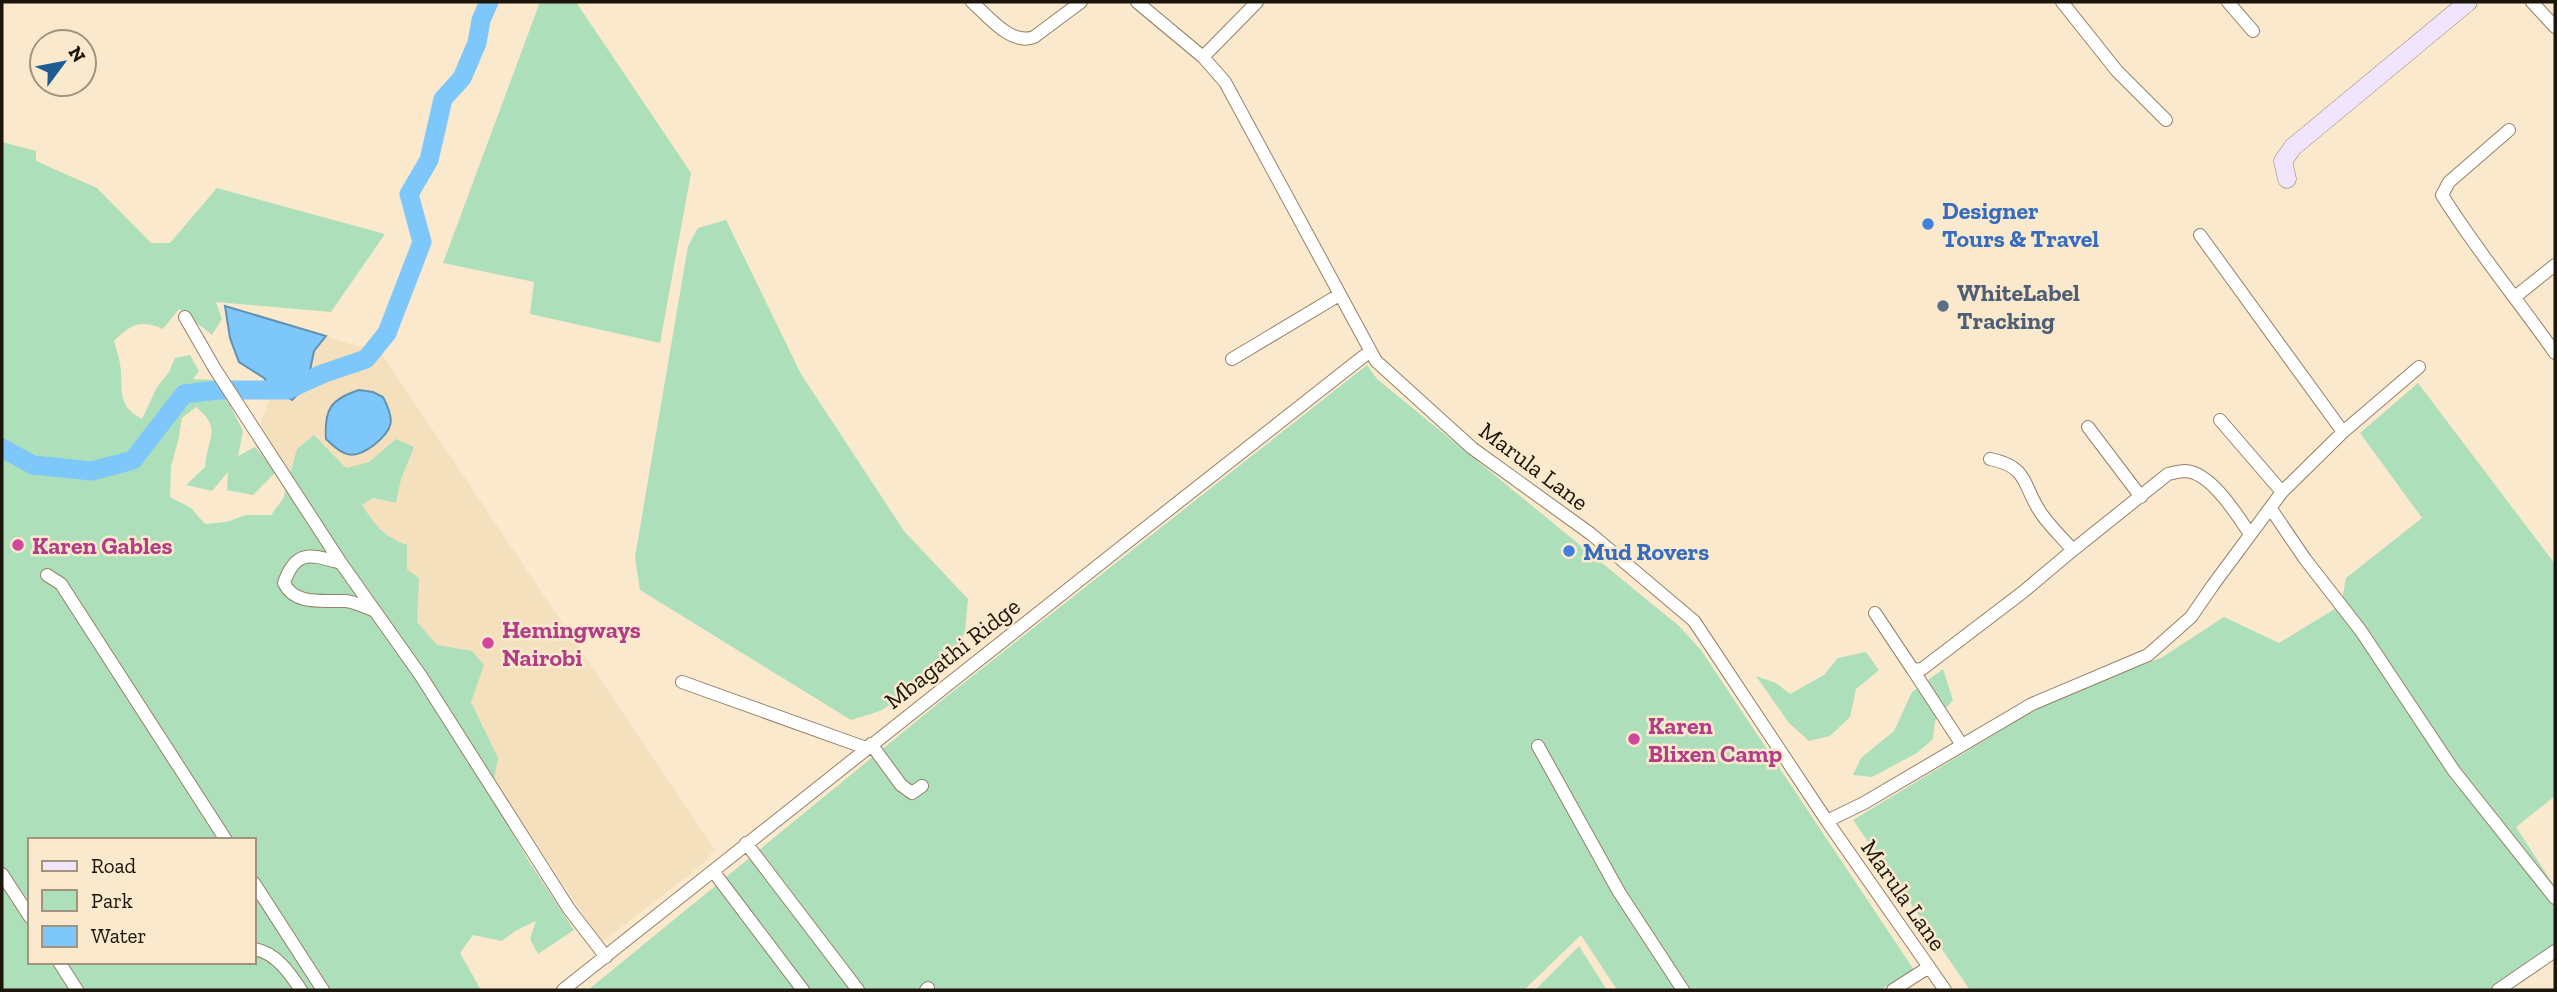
<svg xmlns="http://www.w3.org/2000/svg" width="2557" height="992" font-family="'Zilla Slab',serif">
<style>
.built{fill:#f5e0bd}
.green{fill:#aedfbb;fill-rule:evenodd}
.water{fill:#7dc7fa;stroke:#6092b2;stroke-width:2}
.lines{fill:none;stroke-linecap:round;stroke-linejoin:round}
.river{stroke:#7dc7fa;stroke-width:19}
.street-casing{stroke:#918268;stroke-width:14}
.secondary-casing{stroke:#918268;stroke-width:19}
.street{stroke:#fff;stroke-width:12}
.secondary{stroke:#f1e4fd;stroke-width:18}
.shop-dot{fill:#3f7fe0;stroke:#fae9cd;stroke-width:2.5}
.service-dot{fill:#5c6f8a;stroke:#fae9cd;stroke-width:2.5}
.hotel-dot{fill:#d1479c;stroke:#fae9cd;stroke-width:2.5}
.labels{text-anchor:middle;dominant-baseline:central;stroke-width:5;stroke-linejoin:round;paint-order:stroke}
.shop-label{font-size:24px;font-weight:bold;fill:#366cbe;stroke:#fae9cd;text-anchor:start}
.service-label{font-size:24px;font-weight:bold;fill:#4e5e75;stroke:#fae9cd;text-anchor:start}
.street-label{font-size:24px;fill:#1b150b;stroke:#fae9cd}
.hotel-label{font-size:24px;font-weight:bold;fill:#b23c85;stroke:#fae9cd;text-anchor:start}
</style>
<rect width="100%" height="100%" fill="#fae9cd"/>
<path class="built" d="M225 306 381 353 715 850 698 868 602 942 262 436 261 422 273 389 264 378 239 362 230 338Z"/>
<path class="green" d="M540 2H576L691 173 660 343 530 314 534 282 443 263Z
M2 142 36 151V161L97 188 151 243H170L217 188 385 234 331 312 216 302 222 319 212 335 179 309 163 329C140 319 131 324 114 341 116 349 119 357 120 364 124 389 115 405 142 419L157 387 169 372 175 358 190 355 199 371 193 379 213 380 230 405 243 431 238 456 255 447 276 472 253 495 227 490 228 472 212 491 186 485 205 467C207 438 223 429 196 407L182 418 178 441 171 466 170 497 191 508 205 524 226 522 246 515H271L283 499 297 449 314 435 346 468 369 462 396 439 414 447 401 479 396 503 373 498 362 505C375 525 384 537 407 545V569L419 578 417 622 437 645 472 651 484 665 471 702 498 758 491 795 528 860 574 930 538 954 530 939 536 921 515 931 502 941 473 935 460 953 481 990H2ZM30 840H254V962H30Z
M726 220 801 374 904 531 968 599 965 632 948 659 911 692 880 711 851 720 640 590 635 557 688 246 698 228Z
M1367 365 1377 379 1679 626 1701 650 1914 970 1880 990H1617L1581 935 1524 990H588L946 697Z
M2418 383 2555 564V796L2516 827 2555 887V947L2492 990H1970L1853 820 2035 710 2104 678 2161 658 2224 617 2279 643 2341 605 2346 578 2422 518 2360 433Z
M1866 652 1879 670 1856 689 1850 717 1830 736 1809 741 1789 723 1756 676 1776 683 1790 694 1824 675 1838 658Z
M1943 669 1953 700 1935 721 1933 739 1917 753 1872 777 1853 775 1861 758 1894 731 1912 692Z
M1579 946 1607 990H1535Z"/>
<path class="water" d="M225 306 326 336 314 351 307 385 292 400 273 389 264 378 239 362 230 338Z
M359 390 373 392 383 397C395 420 394 429 374 445 353 461 343 456 326 439 324 409 331 399 359 390Z"/>
<g class="lines">
<path class="river" d="M2 448 33 465 92 471 133 460 184 394 218 390H287L322 374 366 359 387 333 422 242 409 194 429 160 443 99 462 78 477 43 481 20 489 2"/>
<defs>
<path id="street" d="M972 2C988 16 1011 46 1034 37L1081 2
M1137 2 1203 57 1225 82 1376 361 1472 448 1591 534 1694 621 1827 821 1945 990
M2062 2 2117 71 2166 120
M2228 2 2253 31
M2532 2 2555 27
M1203 57 1257 2
M2509 130 2449 182 2442 195C2476 250 2518 300 2555 353
M2200 235 2343 432
M2516 296 2555 265
M185 317 215 369 341 563 421 676 569 909 606 957
M1232 359 1339 295
M2220 420 2282 492
M2088 427 2141 497
M1990 459C2031 467 2022 488 2043 516 2052 528 2063 539 2073 550L2168 474C2173 473 2180 471 2185 471 2211 472 2237 515 2250 534
M2271 509 2305 559 2361 631 2454 771 2555 898
M341 563C312 555 296 548 284 583 295 606 323 600 346 601 355 602 364 607 373 610
M47 575 61 584 226 840
M1875 613 1913 670 1922 669 2023 592 2073 550
M1913 670 1962 745
M682 682 866 748
M871 744 901 785 912 793 922 786
M1538 746 1619 892 1683 990
M1827 821 1864 803 2032 704 2148 655 2191 617 2213 585 2282 492 2343 432 2419 367
M746 843 858 990
M713 871 803 990
M2 874 30 917
M254 883 323 990
M254 949C276 953 289 972 301 990
M59 962 77 990
M563 990C832 778 1099 563 1369 352
M926 990 928 988
M1893 990 1929 967
M2498 990 2555 951"/>
<path id="secondary" d="M2287 179 2283 161 2293 147 2468 2"/>
</defs>
<use href="#street" class="street-casing"/>
<use href="#secondary" class="secondary-casing"/>
<use href="#street" class="street"/>
<use href="#secondary" class="secondary"/>
</g>
<g class="shop-dot">
<circle cx="1928" cy="224" r="7"/>
<circle cx="1569" cy="551" r="7"/>
</g>
<circle class="service-dot" cx="1943" cy="306" r="7"/>
<g class="hotel-dot">
<circle cx="18" cy="545" r="7"/>
<circle cx="488" cy="643" r="7"/>
<circle cx="1634" cy="739" r="7"/>
</g>
<g class="labels">
<g class="shop-label">
<text x="1942" y="210">Designer<tspan x="1942" dy="28">Tours &amp; Travel</tspan></text>
<text x="1583" y="551">Mud Rovers</text>
</g>
<g class="service-label">
<text x="1957" y="292">WhiteLabel<tspan x="1957" dy="28">Tracking</tspan></text>
</g>
<g class="street-label">
<text transform="translate(1534 466) rotate(37)">Marula Lane</text>
<text transform="translate(952 653) rotate(-38)">Mbagathi Ridge</text>
<text transform="translate(1904 895) rotate(55)">Marula Lane</text>
</g>
<g class="hotel-label">
<text x="32" y="545">Karen Gables</text>
<text x="502" y="629">Hemingways<tspan x="502" dy="28">Nairobi</tspan></text>
<text x="1648" y="725">Karen<tspan x="1648" dy="28">Blixen Camp</tspan></text>
</g>
</g>
<rect width="2557" height="992" fill="none" stroke="#1b150b" stroke-width="7"/>
<rect x="28" y="838" width="228" height="126" fill="#fae9cd" stroke="#a1947f" stroke-width="2"/>
<rect x="42" y="861" width="35" height="10" fill="#f1e4fd" stroke="#a1947f" stroke-width="2"/>
<text x="91" y="873" font-size="21" fill="#1b150b">Road</text>
<rect x="42" y="890" width="35" height="21" fill="#aedfbb" stroke="#a1947f" stroke-width="2"/>
<text x="91" y="908" font-size="21" fill="#1b150b">Park</text>
<rect x="42" y="926" width="35" height="21" fill="#7dc7fa" stroke="#a1947f" stroke-width="2"/>
<text x="91" y="943" font-size="21" fill="#1b150b">Water</text>
<g transform="translate(63 63) rotate(58)"><circle r="33" fill="#fae9cd" stroke="#a1947f" stroke-width="2"/>
<path d="M0-5L12 26L0 18L-12 26Z" fill="#1d5d93"/>
<text y="-10" font-size="19" font-weight="bold" text-anchor="middle" fill="#1b150b">N</text>
</g>
</svg>
